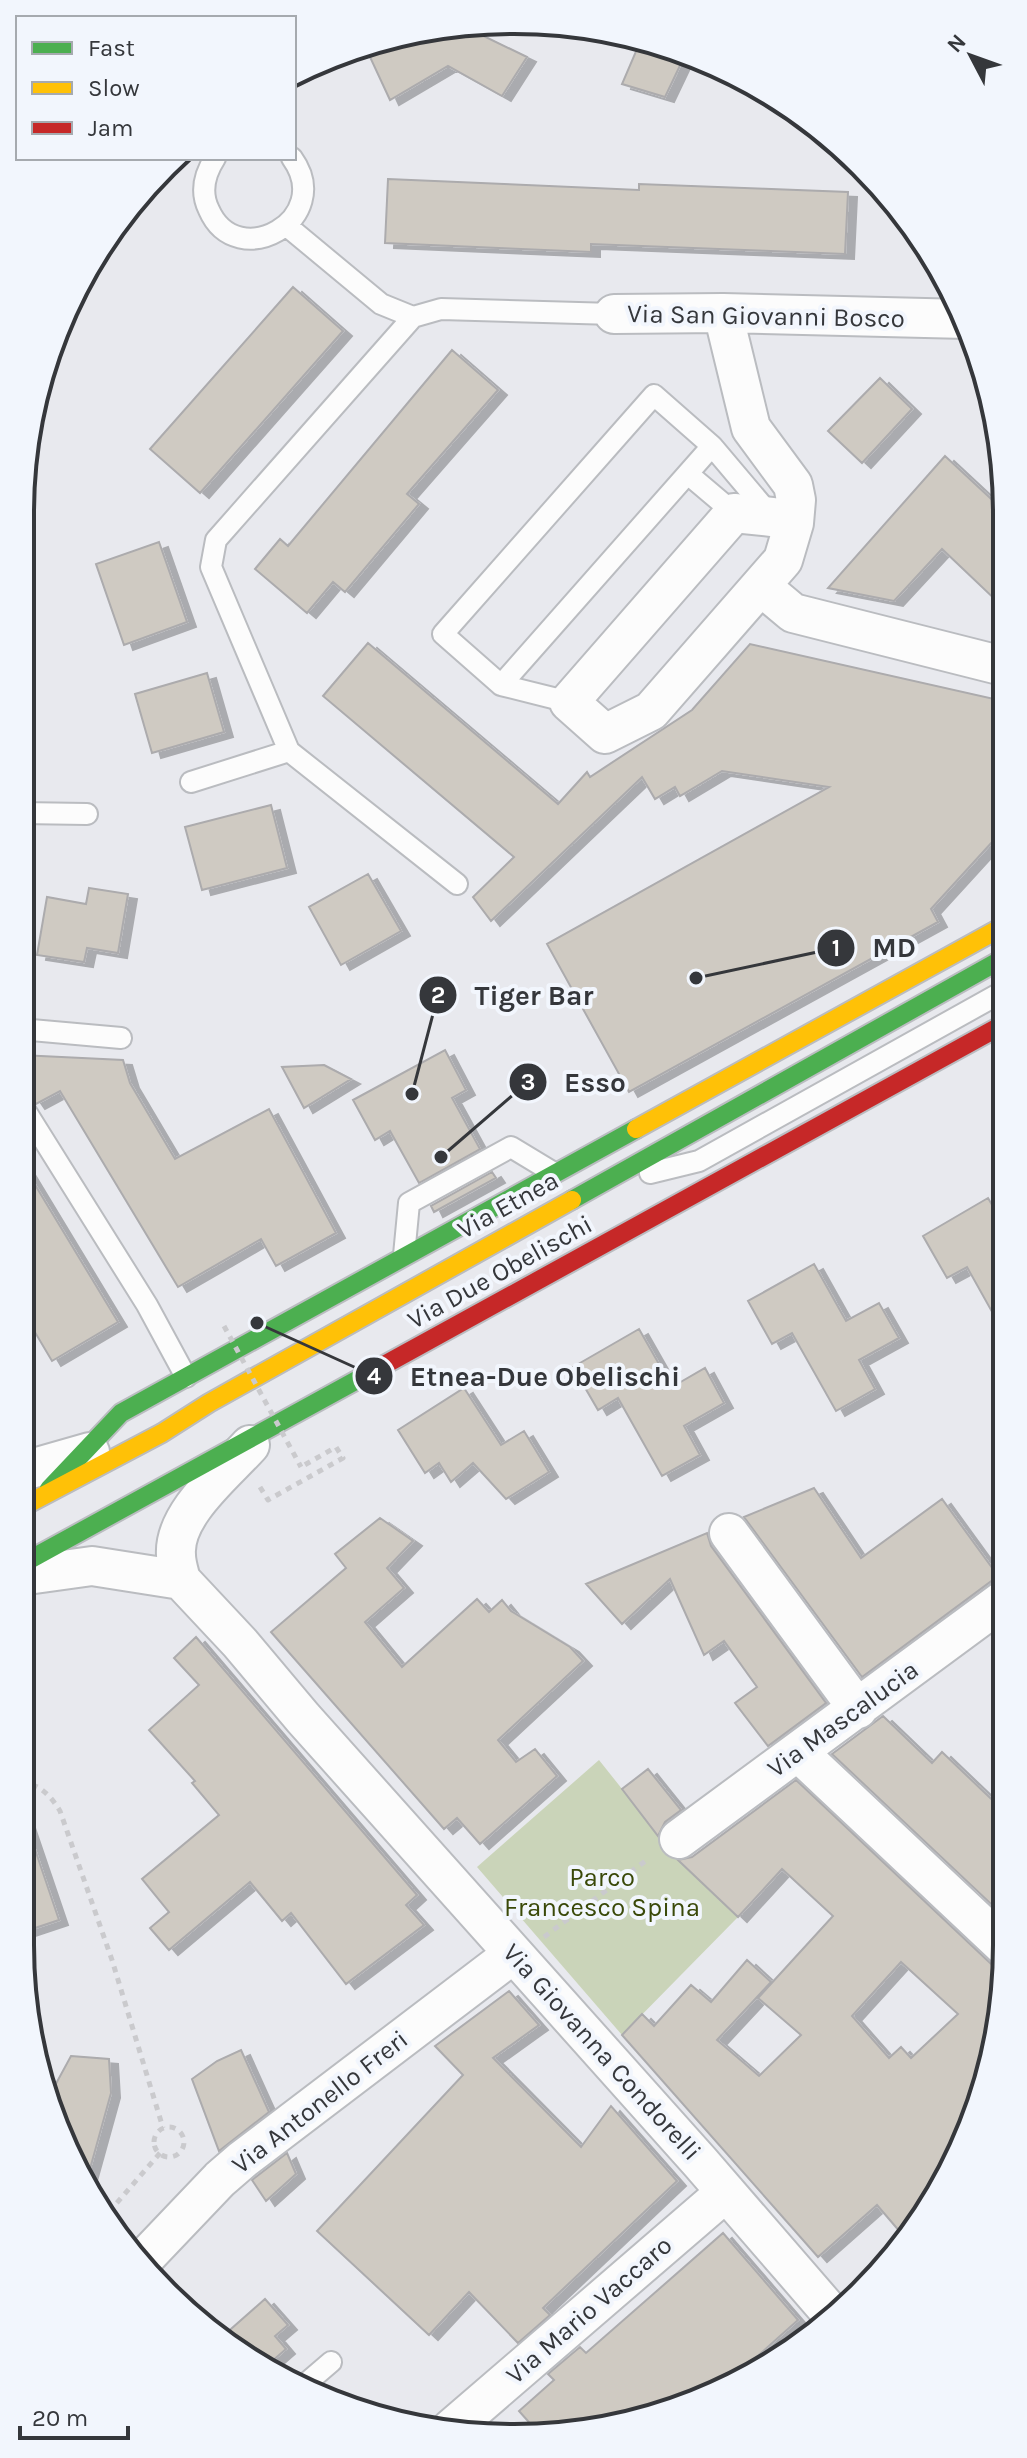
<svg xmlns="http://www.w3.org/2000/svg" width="1027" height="2458" font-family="Karla,sans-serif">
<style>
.green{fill:#cad4b9}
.building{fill:#cfcac2;stroke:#acabad;stroke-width:2;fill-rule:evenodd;filter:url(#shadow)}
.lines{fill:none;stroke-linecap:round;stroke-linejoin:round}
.lane-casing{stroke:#babcc0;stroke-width:24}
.street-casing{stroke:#babcc0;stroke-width:42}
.fast-casing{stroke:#babcc0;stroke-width:22}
.slow-casing{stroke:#babcc0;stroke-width:22}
.jam-casing{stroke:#babcc0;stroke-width:22}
.path{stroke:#cacacd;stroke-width:5;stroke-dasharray:6 6;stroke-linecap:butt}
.lane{stroke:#fcfcfc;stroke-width:20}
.street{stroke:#fcfcfc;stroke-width:38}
.fast{stroke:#4caf50;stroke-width:18}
.slow{stroke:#ffc107;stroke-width:18}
.jam{stroke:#c62828;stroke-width:18}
.path-bridge{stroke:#cacacd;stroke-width:5;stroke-dasharray:6 6;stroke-linecap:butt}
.labels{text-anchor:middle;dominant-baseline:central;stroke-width:8;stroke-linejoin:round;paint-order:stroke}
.street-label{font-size:26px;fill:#35373b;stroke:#f2f6fd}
.park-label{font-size:26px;fill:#3a4909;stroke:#f2f6fd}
.rim{fill:none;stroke:#35373b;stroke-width:4}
.leader{fill:none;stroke:#35373b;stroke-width:3}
.callout-dot{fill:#35373b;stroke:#f2f6fd;stroke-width:3}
.mark-label{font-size:24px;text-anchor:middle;font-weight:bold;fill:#fff}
.callout-label{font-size:28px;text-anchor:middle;font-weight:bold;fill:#35373b;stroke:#f2f6fd;stroke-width:8;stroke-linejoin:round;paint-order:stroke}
</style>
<defs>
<filter id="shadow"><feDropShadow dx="9" dy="5" stdDeviation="0" flood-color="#0004"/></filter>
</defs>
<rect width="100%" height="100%" fill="#e8e9ee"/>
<path class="green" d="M599 1760 681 1863 738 1917 622 2035 477 1867Z"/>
<path class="building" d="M463 26 527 57 502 96 448 66 390 100 370 57 393 45Z
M640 42 673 46 686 53 665 97 622 84Z
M388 179 639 190V184L848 192 845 254 591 244V252L385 243Z
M293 287 343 331 200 493 150 449Z
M452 350 498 390 407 494 419 504 345 592 333 582 307 613 255 569 280 539 288 546Z
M880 378 912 409 862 463 828 431Z
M945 456 1003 510V607L942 549 894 601 828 588Z
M159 542 187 622 124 645 96 564Z
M368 643 558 804 587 772 590 777 692 710 750 644 1003 701 1004 829 931 909 938 922 629 1092 547 944 829 787 722 771 680 796 675 787 655 799 642 777 491 921 473 897 514 857 323 696Z
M207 673 224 732 152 753 135 694Z
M271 805 287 868 202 890 185 827Z
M368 874 401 931 341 965 309 907Z
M89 888 128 894 118 953 87 948 84 962 37 955 47 897 86 904Z
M445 1050 466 1090 452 1098 480 1149 419 1183 390 1131 375 1140 353 1100Z
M20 1055 123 1060 130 1083 175 1159 269 1109 336 1233 276 1266 261 1239 178 1287 60 1091 36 1104 27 1091 20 1089Z
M324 1065 351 1079 304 1108 282 1067Z
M20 1160 118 1322 52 1361 20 1307Z
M492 1172 496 1178 434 1212 431 1206Z
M988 1198 1005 1227V1335L967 1267 947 1278 923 1236Z
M814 1264 846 1321 879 1303 899 1338 859 1360 875 1389 836 1411 792 1333 772 1344 748 1301Z
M639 1329 672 1387 705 1368 724 1403 684 1426 700 1455 662 1476 618 1398 598 1410 573 1367Z
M464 1388 501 1445 524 1431 549 1472 506 1499 473 1463 451 1482 439 1463 425 1473 398 1430Z
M814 1488 861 1558 942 1499 998 1576 862 1677 744 1517Z
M380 1518 413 1541 387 1568 404 1588 365 1622 402 1667 477 1599 489 1612 502 1600 511 1611 570 1647 583 1661 498 1740 516 1762 535 1749 557 1776 480 1844 457 1818 444 1829 271 1632 346 1568 335 1554Z
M707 1533 711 1546 826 1703 768 1746 735 1703 757 1687 724 1641 704 1655 670 1579 622 1624 586 1584Z
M196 1637 417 1895 406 1905 424 1925 346 1984 291 1913 282 1921 250 1882 169 1950 150 1928 169 1912 142 1879 219 1815 192 1783 195 1781 149 1730 199 1685 174 1658Z
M883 1716 932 1763 942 1752 1007 1814V1919L832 1754Z
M648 1769 681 1810 665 1822 658 1836 622 1789Z
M796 1780 991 1964 1003 1969 981 2104 920 2218 901 2233 877 2205 818 2257 622 2035 642 2014 654 2026 691 1985 711 2002 747 1960 771 1982 717 2040 759 2076 801 2035 758 1998 833 1916 782 1869 738 1917 678 1860 692 1857ZM901 1962 958 2014 911 2058 901 2047 889 2058 852 2016Z
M25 1820 59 1920 20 1933V1821Z
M509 1991 539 2025 493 2058 581 2147 611 2106 677 2181 543 2308 550 2315 518 2343 469 2292 429 2335 317 2231 463 2075 435 2046Z
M241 2050 269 2112 219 2151 192 2079 217 2061Z
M71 2056 109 2059 111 2093 88 2176 46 2102Z
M287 2153 296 2174 266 2201 252 2180Z
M723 2233 798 2320 724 2386 609 2429H535L519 2411 554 2380 548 2374 580 2347 586 2353Z
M265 2299 288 2325 275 2336 286 2349 263 2369 223 2336Z"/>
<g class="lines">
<defs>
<path id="lane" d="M215 158C204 175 200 192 209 210 237 274 336 219 292 158
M287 226 381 304 413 317
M654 395 712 446 501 685 443 634Z
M712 446 772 517
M688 474 734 513
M501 685 569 702
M191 782 289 751
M20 813 87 814
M457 884 289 751 211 567 216 540 413 317 441 309 614 314
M20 1029 121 1038
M20 1102 147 1305 186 1377
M650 1173 699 1161 1004 991
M404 1255 409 1203 511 1147 554 1173
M303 2386 331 2362"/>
<path id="street" d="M723 313 751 428 793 485 796 500 794 523 783 560 651 711 605 734 569 702 734 513 772 517 794 523
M614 314 723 313 966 319
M762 587 793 613 1003 666
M20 1472 90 1452
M729 1533 858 1709
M20 1576 92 1566 181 1580
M181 1580 240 1643 303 1718 700 2162 829 2311
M181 1580C179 1572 176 1563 176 1555 173 1514 225 1473 250 1445
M798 1752 1006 1948
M679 1839 1006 1598
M139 2264 220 2179 242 2160 513 1954
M451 2429 726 2192"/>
<path id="fast" d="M572 1200 1004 958
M49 1489 121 1413 636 1129
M20 1565 377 1369"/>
<path id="slow" d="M636 1129 1004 926
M20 1508 162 1433 209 1403 572 1200"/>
<path id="jam" d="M377 1369 1004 1024"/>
</defs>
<use href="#lane" class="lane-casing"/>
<use href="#street" class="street-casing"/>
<use href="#fast" class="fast-casing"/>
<use href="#slow" class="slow-casing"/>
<use href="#jam" class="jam-casing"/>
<path class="path" d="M260 1487 268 1500 343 1458 336 1447 301 1467
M20 1783C38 1782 51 1796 60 1811L112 1960 163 2128
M544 1937 648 1859
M154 2142a15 15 0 1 1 30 0a15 15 0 1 1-30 0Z
M109 2212 160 2153"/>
<use href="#lane" class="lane"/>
<use href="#street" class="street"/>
<use href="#fast" class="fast"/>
<use href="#slow" class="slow"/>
<use href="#jam" class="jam"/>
<path class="path-bridge" d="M224 1326 301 1467"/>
</g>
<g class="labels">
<g class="street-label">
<text transform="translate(766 316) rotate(1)">Via San Giovanni Bosco</text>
<text transform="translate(508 1205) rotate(-29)">Via Etnea</text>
<text transform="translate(500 1272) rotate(-29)">Via Due Obelischi</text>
<text transform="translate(843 1719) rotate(-36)">Via Mascalucia</text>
<text transform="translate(602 2052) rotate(48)">Via Giovanna Condorelli</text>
<text transform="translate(320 2102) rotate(-38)">Via Antonello Freri</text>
<text transform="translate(589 2310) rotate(-41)">Via Mario Vaccaro</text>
</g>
<g class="park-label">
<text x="602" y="1877">Parco<tspan x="602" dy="30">Francesco Spina</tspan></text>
</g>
</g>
<path d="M0 0H1027V2458H0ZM513 34H514A479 479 0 0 1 993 513V1945A479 479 0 0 1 514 2424H513A479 479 0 0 1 34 1945V513A479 479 0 0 1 513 34Z" fill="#f2f6fd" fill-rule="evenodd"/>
<path class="rim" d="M513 34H514A479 479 0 0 1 993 513V1945A479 479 0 0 1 514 2424H513A479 479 0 0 1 34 1945V513A479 479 0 0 1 513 34Z"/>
<path class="leader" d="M696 978L836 948M412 1094L438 995M441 1157L528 1082M257 1323L374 1376"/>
<g class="callout-dot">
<circle cx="696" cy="978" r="8"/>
<circle cx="412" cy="1094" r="8"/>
<circle cx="441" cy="1157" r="8"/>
<circle cx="257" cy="1323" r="8"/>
<circle cx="836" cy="948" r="20"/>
<circle cx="438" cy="995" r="20"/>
<circle cx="528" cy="1082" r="20"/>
<circle cx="374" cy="1376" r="20"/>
</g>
<g class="mark-label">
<text x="836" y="956">1</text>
<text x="438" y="1003">2</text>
<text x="528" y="1090">3</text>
<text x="374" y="1384">4</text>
</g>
<g class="callout-label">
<text x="894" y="957">MD</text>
<text x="534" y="1005">Tiger Bar</text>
<text x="595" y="1092">Esso</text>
<text x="545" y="1386">Etnea-Due Obelischi</text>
</g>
<rect x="16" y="16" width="280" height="144" fill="#f2f6fd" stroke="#a6aaaf" stroke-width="2"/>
<rect x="32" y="42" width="40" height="12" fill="#4caf50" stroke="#a6aaaf" stroke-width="2"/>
<text x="88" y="56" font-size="24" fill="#35373b">Fast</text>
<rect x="32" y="82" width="40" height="12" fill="#ffc107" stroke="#a6aaaf" stroke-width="2"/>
<text x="88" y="96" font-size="24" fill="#35373b">Slow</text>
<rect x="32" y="122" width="40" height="12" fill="#c62828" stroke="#a6aaaf" stroke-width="2"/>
<text x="88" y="136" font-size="24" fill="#35373b">Jam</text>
<g transform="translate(971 56) rotate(311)" stroke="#f2f6fd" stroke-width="6" paint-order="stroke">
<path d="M0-6L14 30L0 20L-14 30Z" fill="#35373b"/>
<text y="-12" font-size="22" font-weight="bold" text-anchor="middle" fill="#35373b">N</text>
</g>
<path d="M20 2426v12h108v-12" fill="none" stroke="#35373b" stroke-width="4"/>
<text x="32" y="2426" font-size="24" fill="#35373b" stroke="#f2f6fd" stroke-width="6" paint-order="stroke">20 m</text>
</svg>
